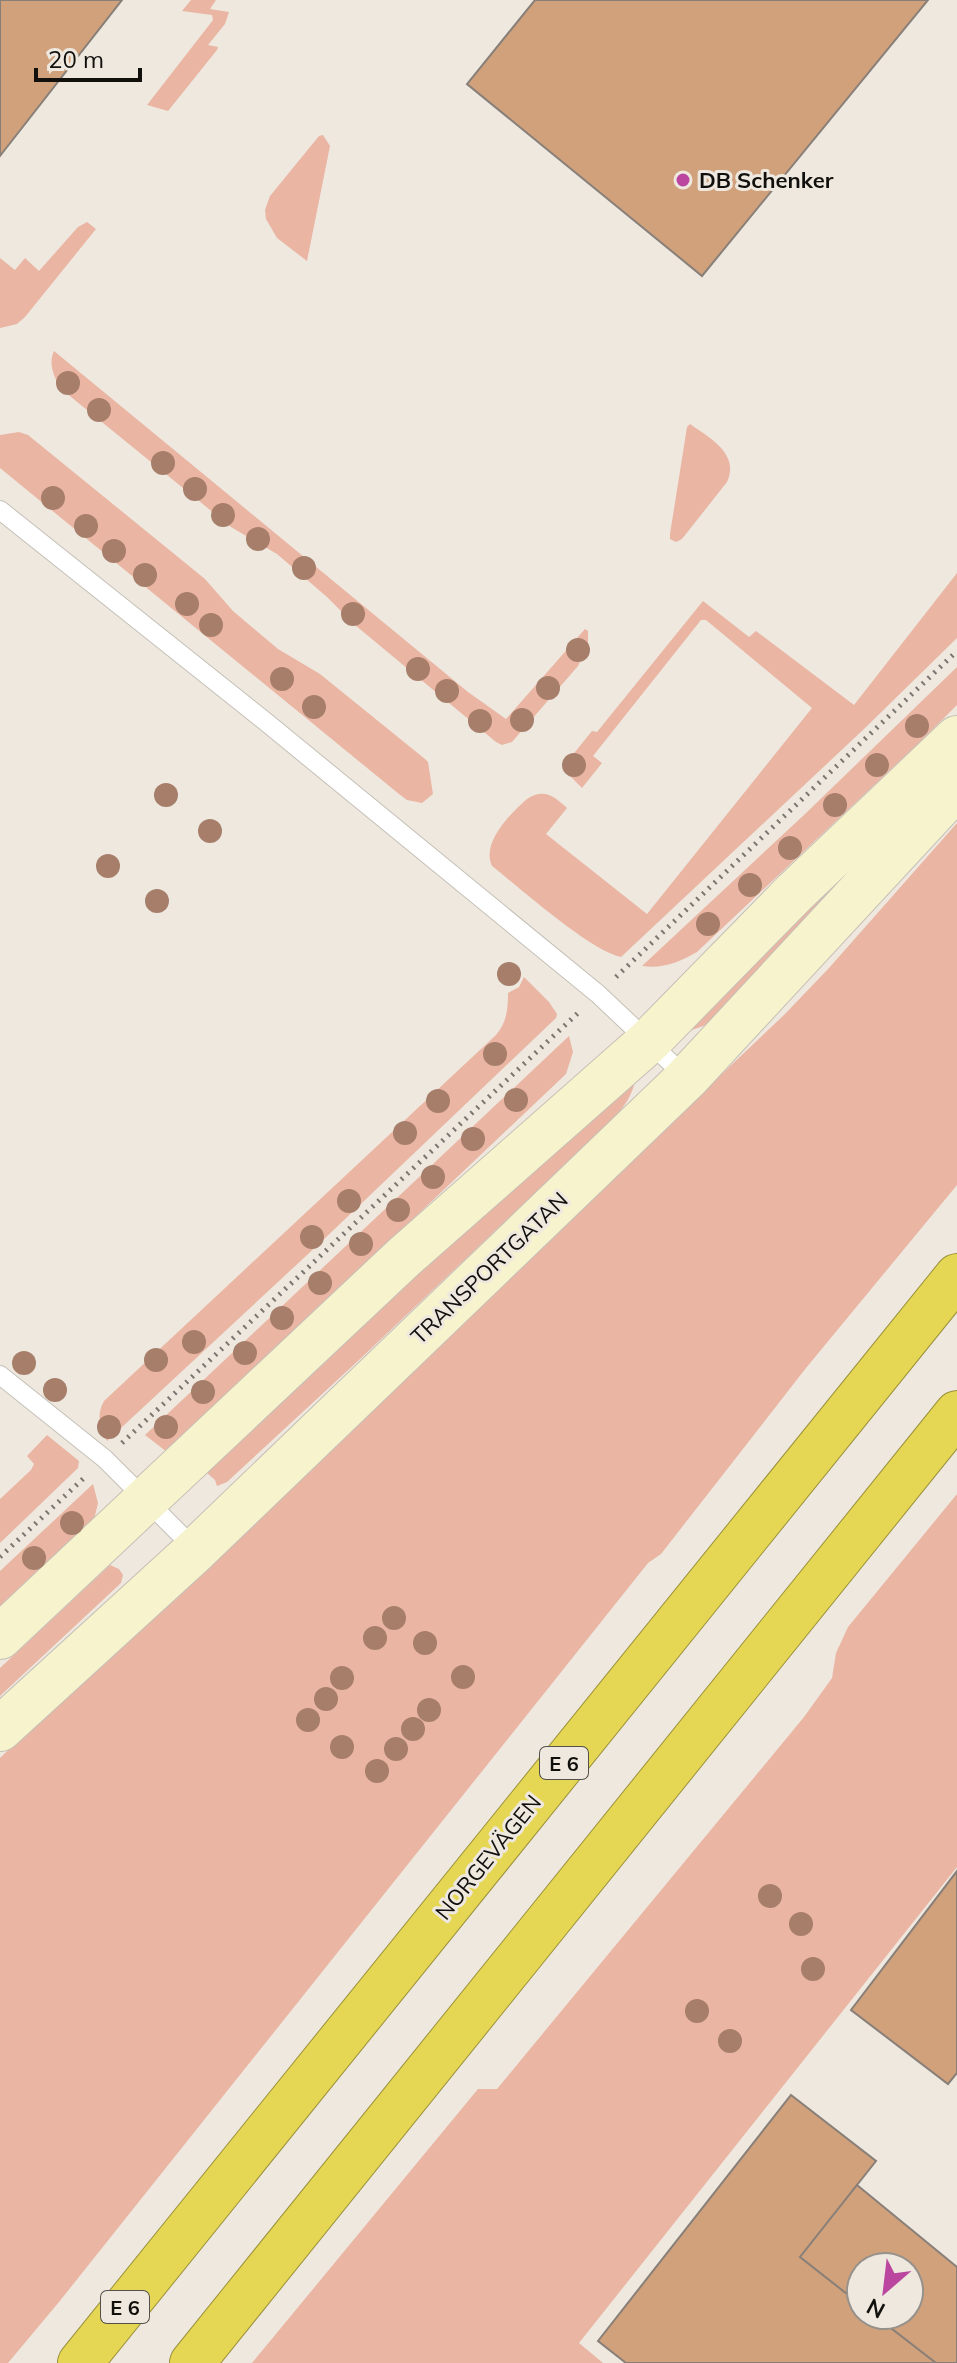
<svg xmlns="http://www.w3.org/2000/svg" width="957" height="2363" font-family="Mulish,sans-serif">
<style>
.green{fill:#eab5a3}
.building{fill:#d0a17b;stroke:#887f79;stroke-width:2}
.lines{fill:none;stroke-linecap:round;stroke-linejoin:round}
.lane-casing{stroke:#c5c0b7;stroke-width:20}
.secondary-casing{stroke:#c5c0b7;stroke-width:46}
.highway-casing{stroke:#9b913b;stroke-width:46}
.path{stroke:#7a7670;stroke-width:5;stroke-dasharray:2 6;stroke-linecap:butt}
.lane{stroke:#fff;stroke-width:18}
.secondary{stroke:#f7f3cc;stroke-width:44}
.highway{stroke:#e5d654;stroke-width:44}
.tree{fill:#a67e6a}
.poi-dot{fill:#ba46a0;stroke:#eee8df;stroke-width:3}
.labels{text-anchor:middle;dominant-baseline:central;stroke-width:6;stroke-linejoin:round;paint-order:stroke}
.shield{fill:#eee8df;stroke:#54514c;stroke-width:2}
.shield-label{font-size:20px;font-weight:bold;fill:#12100d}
.poi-label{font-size:22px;font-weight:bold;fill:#12100d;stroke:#eee8df;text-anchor:start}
.street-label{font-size:22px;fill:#12100d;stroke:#eee8df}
</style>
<rect width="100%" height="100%" fill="#eee8df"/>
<path class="green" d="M191 0H216L210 9 229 12 225 24 208 45 218 47 217 50 168 111 147 105 213 20 212 15 182 11Z
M323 135 330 146 307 261 277 238 266 219 265 210 270 196 319 136Z
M87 222 96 229 25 317 17 324 0 328V258L15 270 25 258 39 271 78 227Z
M54 351 468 692 506 719 585 629 588 631V645L578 666 512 742 502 745 496 742 355 625 327 597 277 554 231 527 60 388C54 376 48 364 54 351Z
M690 424C710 438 740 454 727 482L682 539 676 542 670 539V534L687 427Z
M19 432 28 435 205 579 233 611 278 649 320 674 425 759 428 762 433 794 422 803 407 800 399 794 0 468V435Z
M957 573V638L864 729 621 957C589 950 520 888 492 866 481 843 510 814 527 799 544 788 554 796 567 808L546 834 647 914 812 708 706 620H701L593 756 602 763 582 788 562 768 592 731 597 732 703 601 749 637 756 631 854 705Z
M957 667V705L922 740 697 952C680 962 663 969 642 966L805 814Z
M957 823V1185L806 1368 661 1554 648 1563 59 2302 8 2363H0V1758L784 1015 829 968Z
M838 881 840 883 717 1021 689 1031 768 946Z
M524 977 549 1002 557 1014 556 1018 321 1242 107 1441C100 1427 96 1415 104 1401L496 1035C507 1022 508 1009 508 993L519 987Z
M569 1036 573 1052 566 1074 167 1452 145 1435Z
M631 1073 636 1076C633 1096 623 1109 609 1123L359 1360 227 1482 217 1486 215 1480 206 1472Z
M47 1435 79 1461 78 1468 0 1543V1499L31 1470 34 1464 27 1456Z
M93 1484 98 1503 92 1528 36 1572 0 1606V1571Z
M957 1494V1867L579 2343 603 2363H252L478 2089H497L804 1717 832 1678 836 1653 848 1627Z
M110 1565 119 1569 123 1575 121 1583 0 1696V1668Z"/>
<path class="building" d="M0 0H122L0 156Z
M535 0H928L702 276 467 84Z
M957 1871V2073L948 2084 851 2010Z
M791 2095 876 2161 800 2257 861 2305V2315H874L936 2363H626L598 2341Z
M857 2185 957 2267V2363H936L874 2315H909V2267H861V2305L800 2257Z"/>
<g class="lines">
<defs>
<path id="lane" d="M0 510 266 722 598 994 687 1078
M0 1375 105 1459 196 1550"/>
<path id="secondary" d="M0 1637 404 1257 649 1041 794 893 957 738
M0 1729 196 1550 687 1078 957 787"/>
<path id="highway" d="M80 2363 957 1276
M192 2363 957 1413"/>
</defs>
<use href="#lane" class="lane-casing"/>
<use href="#secondary" class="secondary-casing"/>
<use href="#highway" class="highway-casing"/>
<path class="path" d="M616 977 957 651
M122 1443 580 1011
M0 1557 85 1477"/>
<use href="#lane" class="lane"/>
<use href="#secondary" class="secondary"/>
<use href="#highway" class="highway"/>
</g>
<g class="tree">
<circle cx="68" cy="383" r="12"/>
<circle cx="99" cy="410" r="12"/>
<circle cx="163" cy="463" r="12"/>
<circle cx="195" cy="489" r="12"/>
<circle cx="53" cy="498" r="12"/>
<circle cx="223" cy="515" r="12"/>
<circle cx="86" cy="526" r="12"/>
<circle cx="258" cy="539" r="12"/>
<circle cx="114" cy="551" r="12"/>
<circle cx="304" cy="568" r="12"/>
<circle cx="145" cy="575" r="12"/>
<circle cx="187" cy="604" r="12"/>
<circle cx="353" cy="614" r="12"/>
<circle cx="211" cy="625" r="12"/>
<circle cx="578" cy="650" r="12"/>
<circle cx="418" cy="669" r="12"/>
<circle cx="282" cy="679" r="12"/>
<circle cx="548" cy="688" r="12"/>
<circle cx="447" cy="691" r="12"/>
<circle cx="314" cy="707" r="12"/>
<circle cx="522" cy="720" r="12"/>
<circle cx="480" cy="721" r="12"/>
<circle cx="917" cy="726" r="12"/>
<circle cx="574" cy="765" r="12"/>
<circle cx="877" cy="765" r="12"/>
<circle cx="166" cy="795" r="12"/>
<circle cx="835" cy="805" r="12"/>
<circle cx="210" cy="831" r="12"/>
<circle cx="790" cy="848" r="12"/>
<circle cx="108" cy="866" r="12"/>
<circle cx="750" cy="885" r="12"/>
<circle cx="157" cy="901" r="12"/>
<circle cx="708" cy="924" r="12"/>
<circle cx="509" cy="974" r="12"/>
<circle cx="495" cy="1054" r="12"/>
<circle cx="516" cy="1100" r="12"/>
<circle cx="438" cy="1101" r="12"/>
<circle cx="405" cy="1133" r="12"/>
<circle cx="473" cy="1139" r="12"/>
<circle cx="433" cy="1177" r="12"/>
<circle cx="349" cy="1201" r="12"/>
<circle cx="398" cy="1210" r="12"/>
<circle cx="312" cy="1237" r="12"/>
<circle cx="361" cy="1244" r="12"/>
<circle cx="320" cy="1283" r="12"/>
<circle cx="282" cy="1318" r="12"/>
<circle cx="194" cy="1342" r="12"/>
<circle cx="245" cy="1353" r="12"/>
<circle cx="156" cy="1360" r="12"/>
<circle cx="24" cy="1363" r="12"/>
<circle cx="55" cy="1390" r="12"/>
<circle cx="203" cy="1392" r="12"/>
<circle cx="109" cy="1427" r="12"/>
<circle cx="166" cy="1427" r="12"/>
<circle cx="72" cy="1523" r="12"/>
<circle cx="34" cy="1558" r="12"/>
<circle cx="394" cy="1618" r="12"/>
<circle cx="375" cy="1638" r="12"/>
<circle cx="425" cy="1643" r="12"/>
<circle cx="463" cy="1677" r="12"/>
<circle cx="342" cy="1678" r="12"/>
<circle cx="326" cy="1699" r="12"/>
<circle cx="429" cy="1710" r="12"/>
<circle cx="308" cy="1720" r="12"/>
<circle cx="413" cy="1729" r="12"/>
<circle cx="342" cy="1747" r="12"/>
<circle cx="396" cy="1749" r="12"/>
<circle cx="377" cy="1771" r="12"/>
<circle cx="770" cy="1896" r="12"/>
<circle cx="801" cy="1924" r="12"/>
<circle cx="813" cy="1969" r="12"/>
<circle cx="697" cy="2011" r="12"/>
<circle cx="730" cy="2041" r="12"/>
</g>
<circle class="poi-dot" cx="683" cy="180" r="8"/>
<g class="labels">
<g class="shield">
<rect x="540" y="1747" width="48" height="32" rx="6"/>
<rect x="101" y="2291" width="48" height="32" rx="6"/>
</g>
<g class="shield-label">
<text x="564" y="1763">E 6</text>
<text x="125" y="2307">E 6</text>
</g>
<g class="poi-label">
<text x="699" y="180">DB Schenker</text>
</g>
<g class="street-label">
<text transform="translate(489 1268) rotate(-44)">TRANSPORTGATAN</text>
<text transform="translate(488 1857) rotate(-51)">NORGEVÄGEN</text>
</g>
</g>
<g transform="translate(885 2291) rotate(208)"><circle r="38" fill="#eee8df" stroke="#96928b" stroke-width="2"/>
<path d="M0-6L14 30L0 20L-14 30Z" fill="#ba46a0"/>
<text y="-12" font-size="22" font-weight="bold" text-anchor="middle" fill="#12100d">N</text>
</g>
<path d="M36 68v12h104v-12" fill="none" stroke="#12100d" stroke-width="4"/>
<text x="48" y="68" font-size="24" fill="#12100d" stroke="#eee8df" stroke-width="6" paint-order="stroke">20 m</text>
</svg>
